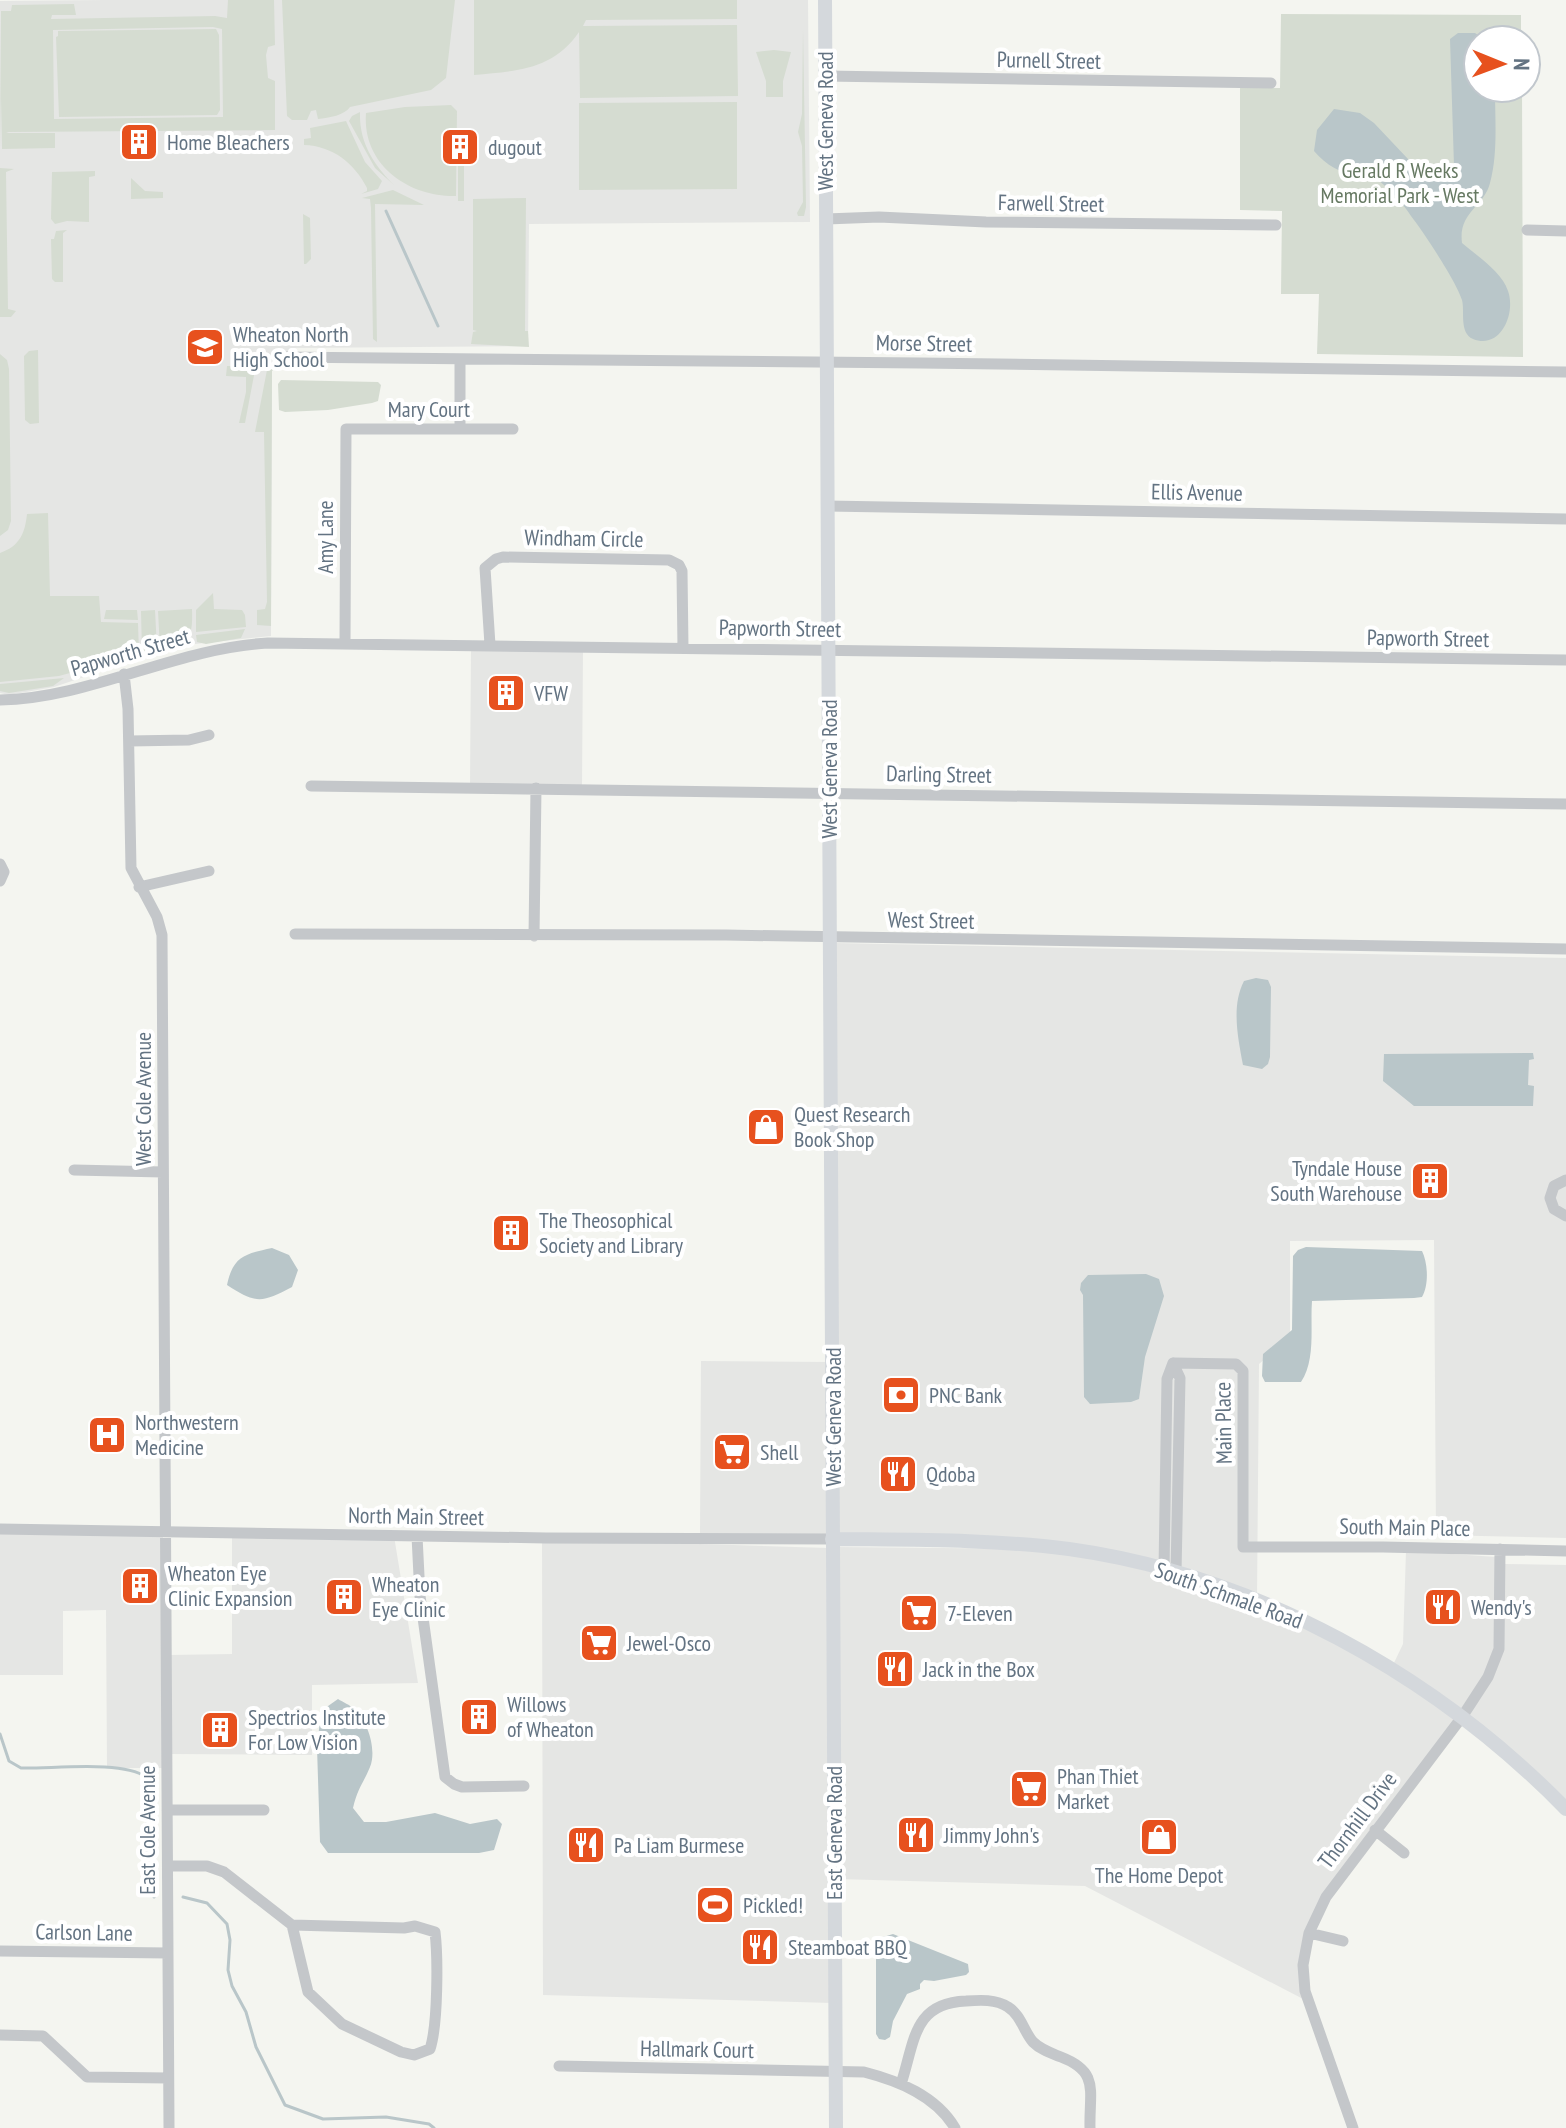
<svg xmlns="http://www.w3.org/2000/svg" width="1566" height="2128" font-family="'PT Sans Narrow',sans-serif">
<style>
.built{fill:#e5e6e4}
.green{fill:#d5dcd1;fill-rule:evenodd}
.water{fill:#b9c6c9}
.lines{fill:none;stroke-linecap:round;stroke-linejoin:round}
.stream{stroke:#b9c6c9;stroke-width:3}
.minor{stroke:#c4c7ca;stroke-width:11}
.major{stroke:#d4d8dc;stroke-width:14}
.labels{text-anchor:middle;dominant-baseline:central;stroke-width:8;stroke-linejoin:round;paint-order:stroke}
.street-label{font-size:22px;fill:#637382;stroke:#fff}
.poi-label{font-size:22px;fill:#637382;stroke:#fff;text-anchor:start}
.park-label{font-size:22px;fill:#667962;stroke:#fff}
</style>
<rect width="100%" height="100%" fill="#f4f5f0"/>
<path class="built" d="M104 0H808L810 222 529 224 528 346 291 348 272 371 271 636 176 646 54 687 9 695 0 693V1Z
M471 649 583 650 582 787H470Z
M834 943 1566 958V1538L1436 1535 1434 1240 1290 1241V1338L1259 1364 1257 1599 1086 1548 839 1534Z
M701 1361 830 1362V1539L700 1534Z
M0 1533 163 1534 165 1768H107L106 1610 63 1611V1675H0Z
M232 1533 394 1536 418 1683 312 1685V1755L170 1754 169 1655 232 1654Z
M542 1539 829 1548 832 2003 543 1995Z
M837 1547 1035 1549 1099 1559 1172 1577 1260 1607 1339 1644 1458 1715 1307 1930 1305 2000 1085 1886 837 1879Z
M1406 1551 1497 1557V1639L1489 1669 1460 1710 1392 1667 1403 1644Z
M1504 1564 1566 1565V1808L1465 1714 1495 1669Z"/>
<path class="green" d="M228 0H274L275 45 268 47 266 55 268 78 275 81V130L9 132 6 133H55V148L2 149 1 99 0 148 1 11H11L12 5 74 4 76 15H52L51 19 215 16 227 18ZM213 27 222 29 223 117 54 119 53 30Z
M282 0H455L446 78 431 90 350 107C345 115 329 118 318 119L316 110 311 111 307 120H292L287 116Z
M474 0H737V19L586 20 583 26 737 25 738 96 580 98 579 32C553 70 517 71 474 75Z
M1281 14 1521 15V40H1478V88H1522L1523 357 1317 354 1319 294H1281L1282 211 1240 210V88H1280Z
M216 29 219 35 220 110 217 115 59 117 56 37 58 36V31Z
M803 29 806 207 804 216H798L797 213 803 202 802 146 798 132 802 114Z
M774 50 791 52 783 81V97H766V81L756 52Z
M737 102V189L579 190V103Z
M451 105 457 111 456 196C409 197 362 165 366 113L405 107Z
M360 112C359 143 374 165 395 186L375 168 349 121 352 116Z
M346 121 365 162 382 181 378 189 361 194 367 191V188C354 163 333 146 304 145V139L311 138 310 128Z
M458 156H464V201H458Z
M0 168 14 169 6 172 8 309 16 311 11 317H0Z
M95 171V176L89 177V222L67 221 55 224 51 219 52 172Z
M131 178 145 191 163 192V198L131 199Z
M393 190 424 205 375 204 377 342 373 339 371 208 370 199 362 198Z
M526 198 525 331H528L529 347 471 344 473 332 477 331 473 330V199Z
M303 214 310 218 311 259 306 264H304Z
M67 230 63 233V282H55L52 279 51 239H54L56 231Z
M38 350 39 423 30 424 25 420 24 356 29 351Z
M0 354 7 360 9 369 11 521 8 530 0 536Z
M272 363H279L272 371 271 626 257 625V610L265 609 267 602 264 432H255L267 370Z
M227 366H241L242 369 247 370V366H252L255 370 245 423H239L246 392V377L226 376Z
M281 380 378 382 381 385 378 401 372 403 328 410 285 412 279 410 278 384Z
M48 513 50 596H99L101 622 138 623 139 654 59 676 0 682V553C20 546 25 533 27 514Z
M213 593 214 609 242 610 245 615 246 627 196 632V610Z
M192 609C193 641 189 640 160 649L158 611Z
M106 610H137L138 620 104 619Z
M155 610 157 649 142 653 141 611Z
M245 629 241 638 206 644 197 642 196 635Z
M64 678 53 686 9 693 0 691V684Z"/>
<path class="water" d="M1458 33H1475L1485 40H1478V88L1495 90C1495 120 1498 154 1490 183 1484 207 1458 212 1462 243 1477 256 1502 272 1508 291 1516 313 1501 350 1473 339 1459 333 1465 311 1462 300 1457 283 1423 231 1411 216 1404 205 1389 188 1378 180 1373 178 1365 177 1360 176 1340 173 1327 166 1314 151L1317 130 1334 109 1360 113 1374 123 1425 177 1442 176 1454 166 1450 39Z
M1256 978 1268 980 1271 987 1270 1057 1268 1064 1262 1069 1243 1065C1238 1038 1231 1006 1244 981Z
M1533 1053 1534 1059 1529 1060 1528 1085 1534 1086 1533 1106H1414L1383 1081 1384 1054Z
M1306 1247 1422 1251C1428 1263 1429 1285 1422 1297L1414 1298 1312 1301C1310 1326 1316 1360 1301 1382H1265L1262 1376 1263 1354 1292 1330 1293 1256 1298 1250Z
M272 1248 289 1255 298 1270 292 1287C262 1303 256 1304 227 1285 233 1256 245 1254 272 1248Z
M1146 1274 1159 1279 1164 1296 1145 1357 1139 1399 1131 1402 1090 1404 1084 1397 1083 1295 1080 1290 1081 1283 1088 1275Z
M338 1699C343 1702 350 1705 354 1709 368 1721 377 1750 370 1767 363 1784 358 1787 353 1808L364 1822H386L435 1813 470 1824 497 1819 502 1824 494 1850 479 1853H328L320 1842 317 1747 321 1711Z
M893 1934 968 1964 969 1972 966 1975 934 1981 924 1980 920 1984V1989L907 1994 893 2021 890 2037 885 2040 879 2039 876 2034V1947L880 1938Z"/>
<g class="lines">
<path class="stream" d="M386 211 438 326
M0 1734 9 1761 21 1768C52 1769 122 1760 146 1777
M147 1796V1880L154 1897
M183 1897 207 1903 227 1924 230 1940 228 1970 232 1986 246 2012 256 2047 285 2105 323 2119 386 2117 429 2124 434 2128"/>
<path class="minor" d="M825 76 1271 83
M826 219 879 217 986 222 1276 225
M1527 230 1566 231
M281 357 920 363 1566 372
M460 359V429
M827 506 1566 519
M345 644 346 429H513
M490 645 485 568 496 559 503 557 669 560 679 565 682 571 683 648
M124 674 128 709 131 868 157 917 162 935 169 2128
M0 700C91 698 176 648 268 643L1566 660
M129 741 189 740 209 735
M311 786 1566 804
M0 864 4 872 0 881
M139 887 209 871
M295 934 726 935 1566 949
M534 936 536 788
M74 1170 163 1172
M1566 1180 1554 1186 1550 1198 1554 1209 1566 1216
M1173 1363 1236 1364 1243 1371V1547H1383L1566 1551
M1173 1363 1180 1378 1176 1573
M0 1529 546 1538 832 1539
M417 1536 420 1596 445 1777 454 1784 462 1787 524 1786
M1164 1570 1167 1379 1173 1363
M167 1810H264
M1375 1830 1404 1853
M168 1866H207L224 1872 292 1925 404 1928 415 1926 435 1932C438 1957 438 2025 430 2049L414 2055 401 2052 342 2024 308 1992 292 1925
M1309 1933 1343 1941
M0 1951 168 1953
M0 2035 43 2036 87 2077 168 2078
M559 2066 864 2072C899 2081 936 2096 955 2128
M901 2084C915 2041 913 2003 966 2001 980 2000 996 1999 1008 2007 1021 2015 1024 2032 1033 2042 1041 2050 1051 2053 1061 2057 1100 2072 1089 2091 1090 2128
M1353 2128 1305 1991 1303 1965 1309 1933 1326 1897 1462 1717 1488 1677 1499 1649 1500 1549"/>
<path class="major" d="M825 0 836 2128
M832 1539C911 1540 991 1539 1069 1549 1256 1575 1435 1675 1566 1809"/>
</g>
<defs>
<symbol id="building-square" viewBox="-11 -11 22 22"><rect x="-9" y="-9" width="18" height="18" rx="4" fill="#e7511e" stroke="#fff"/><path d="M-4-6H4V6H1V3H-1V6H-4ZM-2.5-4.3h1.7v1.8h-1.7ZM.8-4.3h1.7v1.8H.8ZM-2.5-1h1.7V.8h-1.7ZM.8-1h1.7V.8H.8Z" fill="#fff"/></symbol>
<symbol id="school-square" viewBox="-11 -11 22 22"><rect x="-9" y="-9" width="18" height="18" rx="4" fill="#e7511e" stroke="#fff"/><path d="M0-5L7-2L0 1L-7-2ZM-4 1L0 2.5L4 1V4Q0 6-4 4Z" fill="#fff"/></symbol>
<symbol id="shop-square" viewBox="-11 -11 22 22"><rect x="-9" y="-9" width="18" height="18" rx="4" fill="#e7511e" stroke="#fff"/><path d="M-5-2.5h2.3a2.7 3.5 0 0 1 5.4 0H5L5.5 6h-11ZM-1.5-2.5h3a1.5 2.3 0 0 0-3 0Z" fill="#fff"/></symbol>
<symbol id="bank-square" viewBox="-11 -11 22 22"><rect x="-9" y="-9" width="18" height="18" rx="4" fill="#e7511e" stroke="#fff"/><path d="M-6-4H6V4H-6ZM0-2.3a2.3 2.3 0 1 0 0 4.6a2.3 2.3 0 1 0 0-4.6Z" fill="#fff"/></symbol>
<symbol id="hospital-square" viewBox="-11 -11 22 22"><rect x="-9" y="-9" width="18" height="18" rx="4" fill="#e7511e" stroke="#fff"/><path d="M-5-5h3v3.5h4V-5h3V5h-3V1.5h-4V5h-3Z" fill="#fff"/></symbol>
<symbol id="supermarket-square" viewBox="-11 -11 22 22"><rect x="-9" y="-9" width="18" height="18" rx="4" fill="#e7511e" stroke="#fff"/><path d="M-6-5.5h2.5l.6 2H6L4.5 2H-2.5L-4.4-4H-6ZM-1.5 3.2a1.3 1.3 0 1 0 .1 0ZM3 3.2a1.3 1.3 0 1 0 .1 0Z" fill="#fff"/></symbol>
<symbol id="restaurant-square" viewBox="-11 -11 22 22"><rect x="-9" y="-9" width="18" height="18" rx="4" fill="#e7511e" stroke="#fff"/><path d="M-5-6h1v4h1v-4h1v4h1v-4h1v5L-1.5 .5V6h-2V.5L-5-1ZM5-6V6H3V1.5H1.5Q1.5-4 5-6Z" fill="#fff"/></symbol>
<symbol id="stadium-square" viewBox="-11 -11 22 22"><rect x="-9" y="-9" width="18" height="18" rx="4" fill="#e7511e" stroke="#fff"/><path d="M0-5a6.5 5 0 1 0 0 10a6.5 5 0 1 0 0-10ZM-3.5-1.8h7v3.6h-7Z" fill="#fff"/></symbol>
</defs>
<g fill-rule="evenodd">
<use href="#building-square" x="117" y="120" width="44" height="44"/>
<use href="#building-square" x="438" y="125" width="44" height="44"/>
<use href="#school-square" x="183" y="325" width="44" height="44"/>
<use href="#building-square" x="484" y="671" width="44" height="44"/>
<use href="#shop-square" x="744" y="1105" width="44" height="44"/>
<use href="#building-square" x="1408" y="1159" width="44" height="44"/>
<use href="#building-square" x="489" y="1211" width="44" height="44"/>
<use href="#bank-square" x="879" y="1373" width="44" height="44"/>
<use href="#hospital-square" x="85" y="1413" width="44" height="44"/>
<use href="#supermarket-square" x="710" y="1430" width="44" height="44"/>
<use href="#restaurant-square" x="876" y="1452" width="44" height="44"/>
<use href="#building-square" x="118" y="1564" width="44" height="44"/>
<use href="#building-square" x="322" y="1575" width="44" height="44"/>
<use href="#restaurant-square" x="1421" y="1585" width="44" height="44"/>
<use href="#supermarket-square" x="897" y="1591" width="44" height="44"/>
<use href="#supermarket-square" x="577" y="1621" width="44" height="44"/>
<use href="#restaurant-square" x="873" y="1647" width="44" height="44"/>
<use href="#building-square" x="457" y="1695" width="44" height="44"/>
<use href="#building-square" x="198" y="1708" width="44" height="44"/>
<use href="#supermarket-square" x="1007" y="1767" width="44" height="44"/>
<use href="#restaurant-square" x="894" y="1813" width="44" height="44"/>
<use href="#shop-square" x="1137" y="1815" width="44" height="44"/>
<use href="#restaurant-square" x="564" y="1823" width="44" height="44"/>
<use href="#stadium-square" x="693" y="1883" width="44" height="44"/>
<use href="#restaurant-square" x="738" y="1925" width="44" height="44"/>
</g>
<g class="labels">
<g class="street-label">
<text transform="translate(1049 60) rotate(1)">Purnell Street</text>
<text transform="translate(825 121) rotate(-90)">West Geneva Road</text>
<text transform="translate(1051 203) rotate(1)">Farwell Street</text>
<text transform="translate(924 343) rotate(1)">Morse Street</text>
<text x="429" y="409">Mary Court</text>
<text transform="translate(1197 492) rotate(1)">Ellis Avenue</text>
<text transform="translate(325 537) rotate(-90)">Amy Lane</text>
<text transform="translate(584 538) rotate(1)">Windham Circle</text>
<text transform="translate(780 628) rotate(1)">Papworth Street</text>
<text transform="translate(1428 638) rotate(1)">Papworth Street</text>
<text transform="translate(130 652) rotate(-16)">Papworth Street</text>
<text transform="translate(829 769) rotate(-90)">West Geneva Road</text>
<text transform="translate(939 774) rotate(1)">Darling Street</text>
<text transform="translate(931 920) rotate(1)">West Street</text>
<text transform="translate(143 1099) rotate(-90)">West Cole Avenue</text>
<text transform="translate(833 1417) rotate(-90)">West Geneva Road</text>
<text transform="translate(1223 1423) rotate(-91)">Main Place</text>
<text transform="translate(416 1516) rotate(1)">North Main Street</text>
<text transform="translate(1405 1527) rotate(1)">South Main Place</text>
<text transform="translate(1229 1595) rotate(20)">South Schmale Road</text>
<text transform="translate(1357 1820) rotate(-53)">Thornhill Drive</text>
<text transform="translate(147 1830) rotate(-90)">East Cole Avenue</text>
<text transform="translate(834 1833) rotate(-90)">East Geneva Road</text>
<text transform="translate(84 1932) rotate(1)">Carlson Lane</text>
<text transform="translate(697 2049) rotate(1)">Hallmark Court</text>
</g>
<g class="poi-label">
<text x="167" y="142">Home Bleachers</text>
<text x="488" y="147">dugout</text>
<text x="233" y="334">Wheaton North<tspan x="233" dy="25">High School</tspan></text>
<text x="534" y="693">VFW</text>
<text x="794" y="1114">Quest Research<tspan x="794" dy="25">Book Shop</tspan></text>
<text x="1402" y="1168" text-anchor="end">Tyndale House<tspan x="1402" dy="25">South Warehouse</tspan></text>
<text x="539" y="1220">The Theosophical<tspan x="539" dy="25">Society and Library</tspan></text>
<text x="929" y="1395">PNC Bank</text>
<text x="135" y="1422">Northwestern<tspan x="135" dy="25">Medicine</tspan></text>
<text x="760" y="1452">Shell</text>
<text x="926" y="1474">Qdoba</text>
<text x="168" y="1573">Wheaton Eye<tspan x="168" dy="25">Clinic Expansion</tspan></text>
<text x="372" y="1584">Wheaton<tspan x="372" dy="25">Eye Clinic</tspan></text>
<text x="1471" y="1607">Wendy's</text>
<text x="947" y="1613">7-Eleven</text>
<text x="627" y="1643">Jewel-Osco</text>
<text x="923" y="1669">Jack in the Box</text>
<text x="507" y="1704">Willows<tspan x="507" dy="25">of Wheaton</tspan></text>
<text x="248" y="1717">Spectrios Institute<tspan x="248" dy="25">For Low Vision</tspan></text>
<text x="1057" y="1776">Phan Thiet<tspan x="1057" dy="25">Market</tspan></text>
<text x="944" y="1835">Jimmy John's</text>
<text x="614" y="1845">Pa Liam Burmese</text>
<text x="1159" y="1875" text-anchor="middle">The Home Depot</text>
<text x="743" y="1905">Pickled!</text>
<text x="788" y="1947">Steamboat BBQ</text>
</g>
<g class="park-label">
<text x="1400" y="170">Gerald R Weeks<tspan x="1400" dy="25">Memorial Park - West</tspan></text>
</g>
</g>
<g transform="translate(1502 64) rotate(91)"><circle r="38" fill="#ffffff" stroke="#c1c7cd" stroke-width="2"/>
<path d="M0-6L14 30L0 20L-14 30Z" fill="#e7511e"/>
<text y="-12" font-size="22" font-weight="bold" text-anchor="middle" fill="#637382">N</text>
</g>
</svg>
